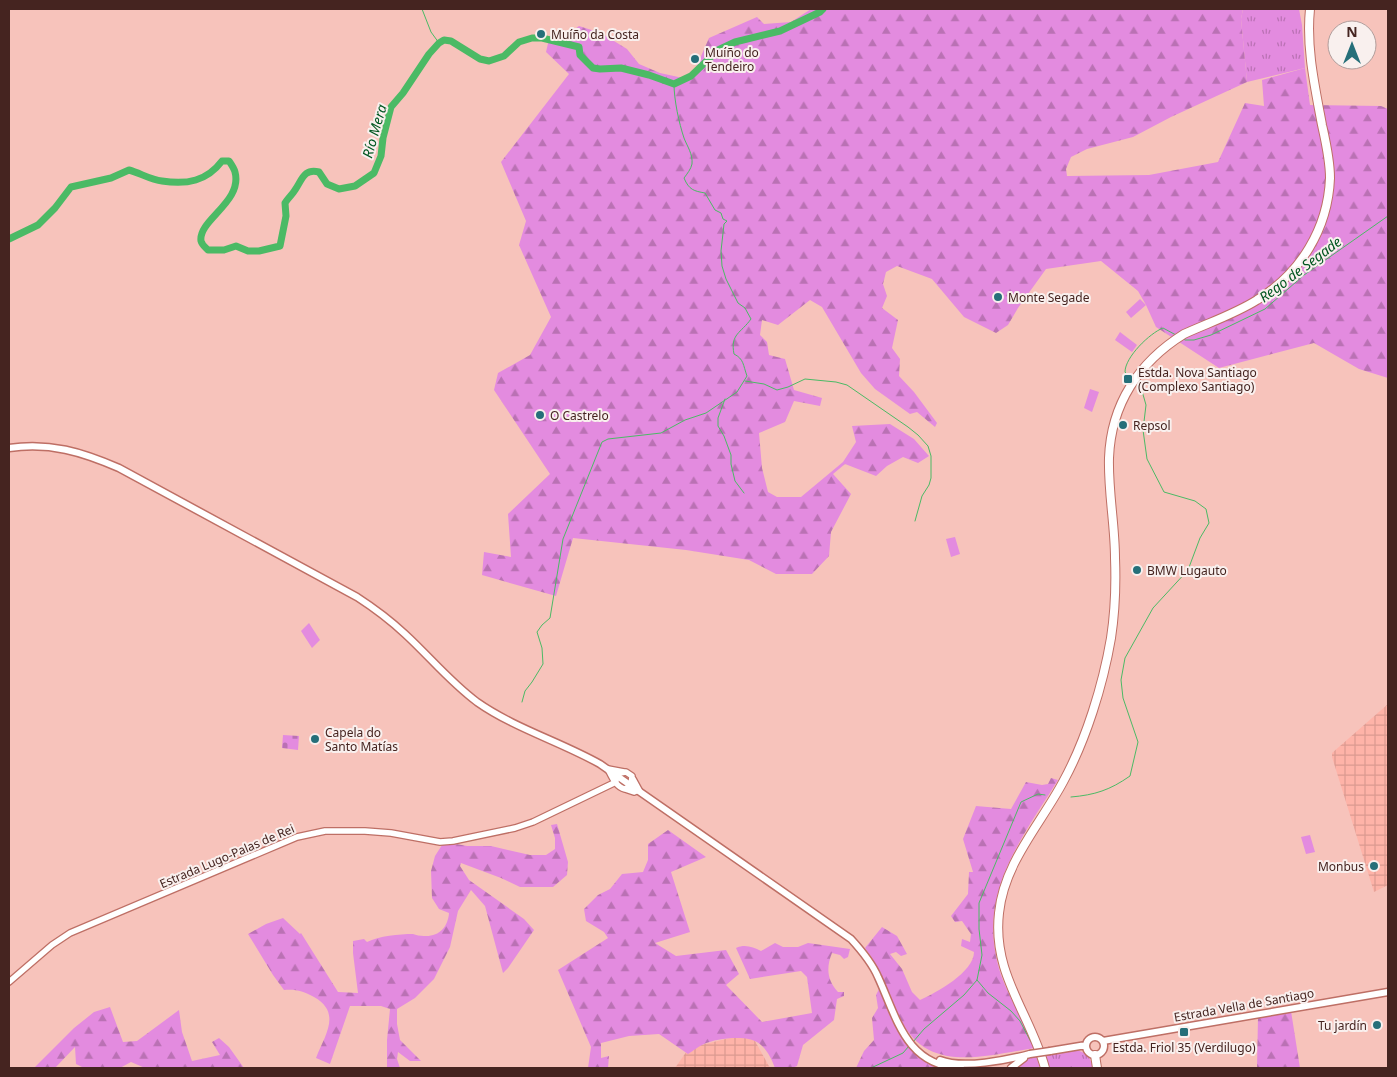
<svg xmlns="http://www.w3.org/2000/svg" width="1397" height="1077" font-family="'Noto Sans',sans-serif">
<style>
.industrial{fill:url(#industrial-grid)}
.grass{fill:url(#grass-tufts)}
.forest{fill:url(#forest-firs)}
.cemetery{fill:url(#cemetery-stones)}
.pitch{fill:#e38bdf}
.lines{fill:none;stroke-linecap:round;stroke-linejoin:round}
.stream{stroke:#4bba65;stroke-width:1}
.river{stroke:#4bba65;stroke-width:7}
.tertiary-casing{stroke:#be6f65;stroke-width:8}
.secondary-casing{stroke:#be6f65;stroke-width:9}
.trunk-casing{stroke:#be6f65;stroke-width:10}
.tertiary{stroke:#fff;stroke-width:5.5}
.secondary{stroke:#fff;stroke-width:6}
.trunk{stroke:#fff;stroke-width:8}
.secondary-bridge-casing{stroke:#be6f65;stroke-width:9;stroke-linecap:butt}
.secondary-bridge{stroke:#fff;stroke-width:6}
.poi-dot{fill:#266f79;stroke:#f9f0ee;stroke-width:2}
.labels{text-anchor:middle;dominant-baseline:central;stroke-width:4;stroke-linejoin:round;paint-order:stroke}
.poi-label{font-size:12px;fill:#452420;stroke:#f9f0ee;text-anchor:start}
.street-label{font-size:12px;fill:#452420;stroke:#f9f0ee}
.water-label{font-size:14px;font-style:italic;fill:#005620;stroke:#f9f0ee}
</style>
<defs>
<pattern id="industrial-grid" width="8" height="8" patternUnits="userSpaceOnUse" patternTransform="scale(1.25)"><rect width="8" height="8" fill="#feb3a8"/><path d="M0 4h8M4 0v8" fill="none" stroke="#db9a90"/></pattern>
<pattern id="grass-tufts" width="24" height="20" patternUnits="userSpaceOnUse" patternTransform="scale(1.25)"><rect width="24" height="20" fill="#e38bdf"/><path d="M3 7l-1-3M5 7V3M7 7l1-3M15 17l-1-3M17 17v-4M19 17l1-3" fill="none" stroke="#ba71b4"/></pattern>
<pattern id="forest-firs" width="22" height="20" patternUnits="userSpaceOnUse" patternTransform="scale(1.25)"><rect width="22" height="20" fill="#e38bdf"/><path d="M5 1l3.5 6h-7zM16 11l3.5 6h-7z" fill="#ba71b4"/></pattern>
<pattern id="cemetery-stones" width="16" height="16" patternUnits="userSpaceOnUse" patternTransform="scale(1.25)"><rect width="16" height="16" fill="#e38bdf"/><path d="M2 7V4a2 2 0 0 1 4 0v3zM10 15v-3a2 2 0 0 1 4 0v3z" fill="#ba71b4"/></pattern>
</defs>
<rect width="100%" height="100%" fill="#f7c3bb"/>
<path class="industrial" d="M1388 704V885L1374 892 1332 757V753Z
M746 1034 755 1041 770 1068H675L689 1048Z"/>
<path class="grass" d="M1243 9H1299L1302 25 1305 68 1247 82 1241 19Z
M1076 1050C1086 1052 1091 1058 1093 1068H1049L1046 1055Z
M1036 1056 1040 1068H1014L1026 1059Z"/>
<path class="forest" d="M811 9H1243L1241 19 1247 82 1171 117 1133 137 1087 149 1071 157 1066 169 1067 176 1149 175 1218 162 1245 103 1264 106 1262 80 1305 68 1310 105 1381 106 1388 109V378L1359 369 1314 343 1219 368 1156 327 1146 305 1138 291 1101 261 1046 269 1018 308 1008 325 996 333 964 317 932 279 897 266 886 272 883 284 887 296 882 308 898 320 892 348 900 359 899 376 914 392 937 423 935 427 917 412 910 414 875 389 861 373 822 307 810 300 778 325 762 320 760 335 767 342 769 355 785 359 794 390 822 398 820 406 794 401 785 422 759 433 762 468 768 492 777 497H801L843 462 856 442 852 426 890 424 914 439 929 456 918 463 903 457 887 466 876 476 845 464 833 474 851 494 831 532 829 556 812 574H776L749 560 686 550 573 538 556 596 482 575 484 552 511 557 508 514 550 474 494 390 498 373 530 355 551 317 519 245 526 221 501 162 569 74 546 52 550 35 564 37 579 26 601 33 627 49 639 64 660 73 683 78 695 70 709 38 757 17 764 24 791 22Z
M1051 778 1058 780C1019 843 975 896 1001 975 1010 1000 1025 1023 1035 1048 987 1055 928 1075 901 1020 889 995 882 970 865 948L882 927 897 936 907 954 901 956 896 952 890 954 902 969 912 992 920 1000C936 993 974 972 974 952L961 946 962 939 970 942 971 934 962 921 955 922 951 916 968 894 969 872H973L963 839 976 806 1011 809 1026 782 1042 785 1048 784Z
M557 824 568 862 567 875 553 887H520L501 878 461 863 460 866 469 880 524 919 534 930 508 968 503 973 485 906 471 890 458 911 450 947 434 979 415 998 397 1009V1024L400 1040 421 1061H410L398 1052 397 1059 400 1068H387V1040L390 1009 381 1006H350L330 1064 316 1058C325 1035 342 1013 314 997 303 991 296 989 284 990L273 975 248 934 266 924 283 918 300 934 301 933 338 992 358 993 353 953V941L364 939 367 942C379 936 399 934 413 934 416 935 420 936 424 936 439 937 448 927 449 913L439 909 432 898 431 871 435 856 442 845 451 843 467 846H491L530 855H546L555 849V838L551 825Z
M668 830 706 857 671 872 690 932 655 943 676 956 726 950 739 974 726 985 762 1022 812 1013 807 977 801 971 750 979 736 948C745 944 753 947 761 951L775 943 783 947H798L808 943 850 949 848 957 844 959 840 955 832 953C826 968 827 980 838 992H844V996L837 999 834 1020 803 1045 797 1066 792 1068H775C772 1060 768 1051 761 1045 750 1034 718 1038 704 1044 699 1046 693 1051 688 1054L659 1034 629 1036 601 1043V1058L609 1056 608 1068H588L591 1047 558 970 608 938 604 932 586 921 584 909 598 895 610 889 622 874 643 872 648 860V844Z
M879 989C888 1010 895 1035 913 1050 921 1056 932 1060 941 1064L934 1068H856L864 1051 874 1040 872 1018 878 1008 876 995Z
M110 1007 123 1042 137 1041 179 1010 182 1032 192 1061 220 1055 212 1042 219 1038 229 1047 244 1068H145L131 1062 120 1068H84L76 1064 75 1047 55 1068H34L74 1028 94 1012Z
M1291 1011 1300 1068H1257L1258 1017Z"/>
<path class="cemetery" d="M283 735 299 736 298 750 282 748Z"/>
<path class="pitch" d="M1140 299 1146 305 1131 318 1126 312Z
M1120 332 1137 345 1132 352 1115 340Z
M1090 389 1099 392 1092 412 1084 408Z
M955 537 960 554 951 557 946 539Z
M309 623 320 640 312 648 301 631Z
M1310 835 1315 852 1306 854 1301 837Z"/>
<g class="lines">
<path class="stream" d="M422 9 431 32 439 43
M1182 338 1185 340H1194L1211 335 1265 309 1304 275 1388 216
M1132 380 1125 372C1125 357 1150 333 1163 328L1176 335
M745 381 764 384 777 390 788 387 805 379 836 382 847 385 908 427 918 435 928 446 931 456V478L929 485 922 496 915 521
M725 399 718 418V426L724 436 731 455V464L735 481 744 493
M522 702 525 691 532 682 543 664 542 648 537 632 542 625 550 618 563 539 602 442 608 439 661 433 685 420 706 413 737 392 747 376C743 365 744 359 734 354 730 334 741 333 751 319L745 308 738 303 726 279 722 266 721 251 724 224 727 221 723 219 721 213 715 210 705 193C694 191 689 190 684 178 687 174 691 169 692 164 693 154 687 146 684 138 679 123 674 100 674 84
M1071 797C1095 795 1110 790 1130 776L1138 742 1123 698 1121 680 1125 658 1153 608 1188 570 1200 538 1209 523 1206 509 1195 501 1164 492 1147 459 1143 430 1146 405 1142 391 1136 384
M977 980 988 993 1011 1011 1020 1021 1031 1042
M913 1042 924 1029 964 995 977 980 982 955 979 929V903L1021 802 1038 794 1045 795
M871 1068 903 1053 909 1046"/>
<path class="river" d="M9 239 38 225 55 208 71 187 111 178 129 170C140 173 151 180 162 181 187 185 207 181 222 161H229C231 164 234 168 235 172 243 202 198 220 201 241 202 245 205 247 208 250H224L236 246 248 251H259L280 246 286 216 285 203C288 198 292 195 295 190 302 180 304 168 319 172L327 184 339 189 355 186 374 173 381 156 383 138 391 107 403 93 429 54 439 43 444 40 451 41 480 59 489 61 504 56 519 42 532 38H542L579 47 580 55 593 68 600 69 621 68 649 75 674 84 691 76 718 50 735 42 780 31 820 12 823 9"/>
<defs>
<path id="tertiary" d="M616 780 620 773 626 772 632 776 631 785 625 789C616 787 612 777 608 769L624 772
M625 789 634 792 639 790 633 779
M9 982 52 945 70 933 297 837 325 831H365L391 833 440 842 453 841 515 828 533 822 616 782"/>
<path id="secondary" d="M9 448C50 442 82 452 119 468L357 597C374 608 390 620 405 634 430 657 450 682 477 702 514 728 561 742 600 764L851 939C862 951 872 963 878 977 897 1018 906 1066 961 1068
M1086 1046a9 9 0 1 1 18 0a9 9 0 1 1-18 0Z
M1103 1041 1388 992
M1050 1051 1086 1045
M940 1060C963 1069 1007 1060 1030 1054
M1011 1068 1024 1058"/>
<path id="trunk" d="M1095 1055 1097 1068
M1045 1068C1030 1013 992 974 999 913 1004 863 1040 825 1063 782 1086 740 1103 685 1111 638 1115 612 1116 584 1115 558 1115 525 1108 491 1109 458 1111 404 1139 362 1184 334 1208 323 1235 314 1257 300 1300 274 1328 229 1330 178 1330 160 1326 143 1322 125 1315 87 1306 48 1310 9"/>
</defs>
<use href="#tertiary" class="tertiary-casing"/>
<use href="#secondary" class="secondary-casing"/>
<use href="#trunk" class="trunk-casing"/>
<use href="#tertiary" class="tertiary"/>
<use href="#secondary" class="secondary"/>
<use href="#trunk" class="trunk"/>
<defs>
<path id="secondary-bridge" d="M1030 1054 1050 1051"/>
</defs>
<use href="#secondary-bridge" class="secondary-bridge-casing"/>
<use href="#secondary-bridge" class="secondary-bridge"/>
</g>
<g class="poi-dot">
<circle cx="541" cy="34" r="5"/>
<circle cx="695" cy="59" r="5"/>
<circle cx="998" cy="297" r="5"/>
<rect x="1123" y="374" width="10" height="10" rx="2.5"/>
<circle cx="540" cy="415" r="5"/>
<circle cx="1123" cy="425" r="5"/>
<circle cx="1137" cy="570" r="5"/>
<circle cx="315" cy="739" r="5"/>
<circle cx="1374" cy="866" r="5"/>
<circle cx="1377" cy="1025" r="5"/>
<rect x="1179" y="1027" width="10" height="10" rx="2.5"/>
</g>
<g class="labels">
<g class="poi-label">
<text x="551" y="34">Muíño da Costa</text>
<text x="705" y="52">Muíño do<tspan x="705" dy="14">Tendeiro</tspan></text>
<text x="1008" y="297">Monte Segade</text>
<text x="1138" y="372">Estda. Nova Santiago<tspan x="1138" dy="14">(Complexo Santiago)</tspan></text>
<text x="550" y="415">O Castrelo</text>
<text x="1133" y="425">Repsol</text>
<text x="1147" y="570">BMW Lugauto</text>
<text x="325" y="732">Capela do<tspan x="325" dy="14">Santo Matías</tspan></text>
<text x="1364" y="866" text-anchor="end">Monbus</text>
<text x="1367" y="1025" text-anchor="end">Tu jardín</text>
<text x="1184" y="1047" text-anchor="middle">Estda. Friol 35 (Verdilugo)</text>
</g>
<g class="street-label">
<text transform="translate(227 856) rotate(-23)">Estrada Lugo-Palas de Rei</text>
<text transform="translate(1244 1005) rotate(-10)">Estrada Vella de Santiago</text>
</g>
<g class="water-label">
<text transform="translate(374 131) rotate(-74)">Río Mera</text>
<text transform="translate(1300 269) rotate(-37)">Rego de Segade</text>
</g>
</g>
<rect width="1397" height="1077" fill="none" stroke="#452420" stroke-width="20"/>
<g transform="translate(1352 45)"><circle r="24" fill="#f9f0ee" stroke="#b19e9c"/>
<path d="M0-4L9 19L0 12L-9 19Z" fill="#266f79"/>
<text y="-8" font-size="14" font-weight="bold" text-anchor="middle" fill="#452420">N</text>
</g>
</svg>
